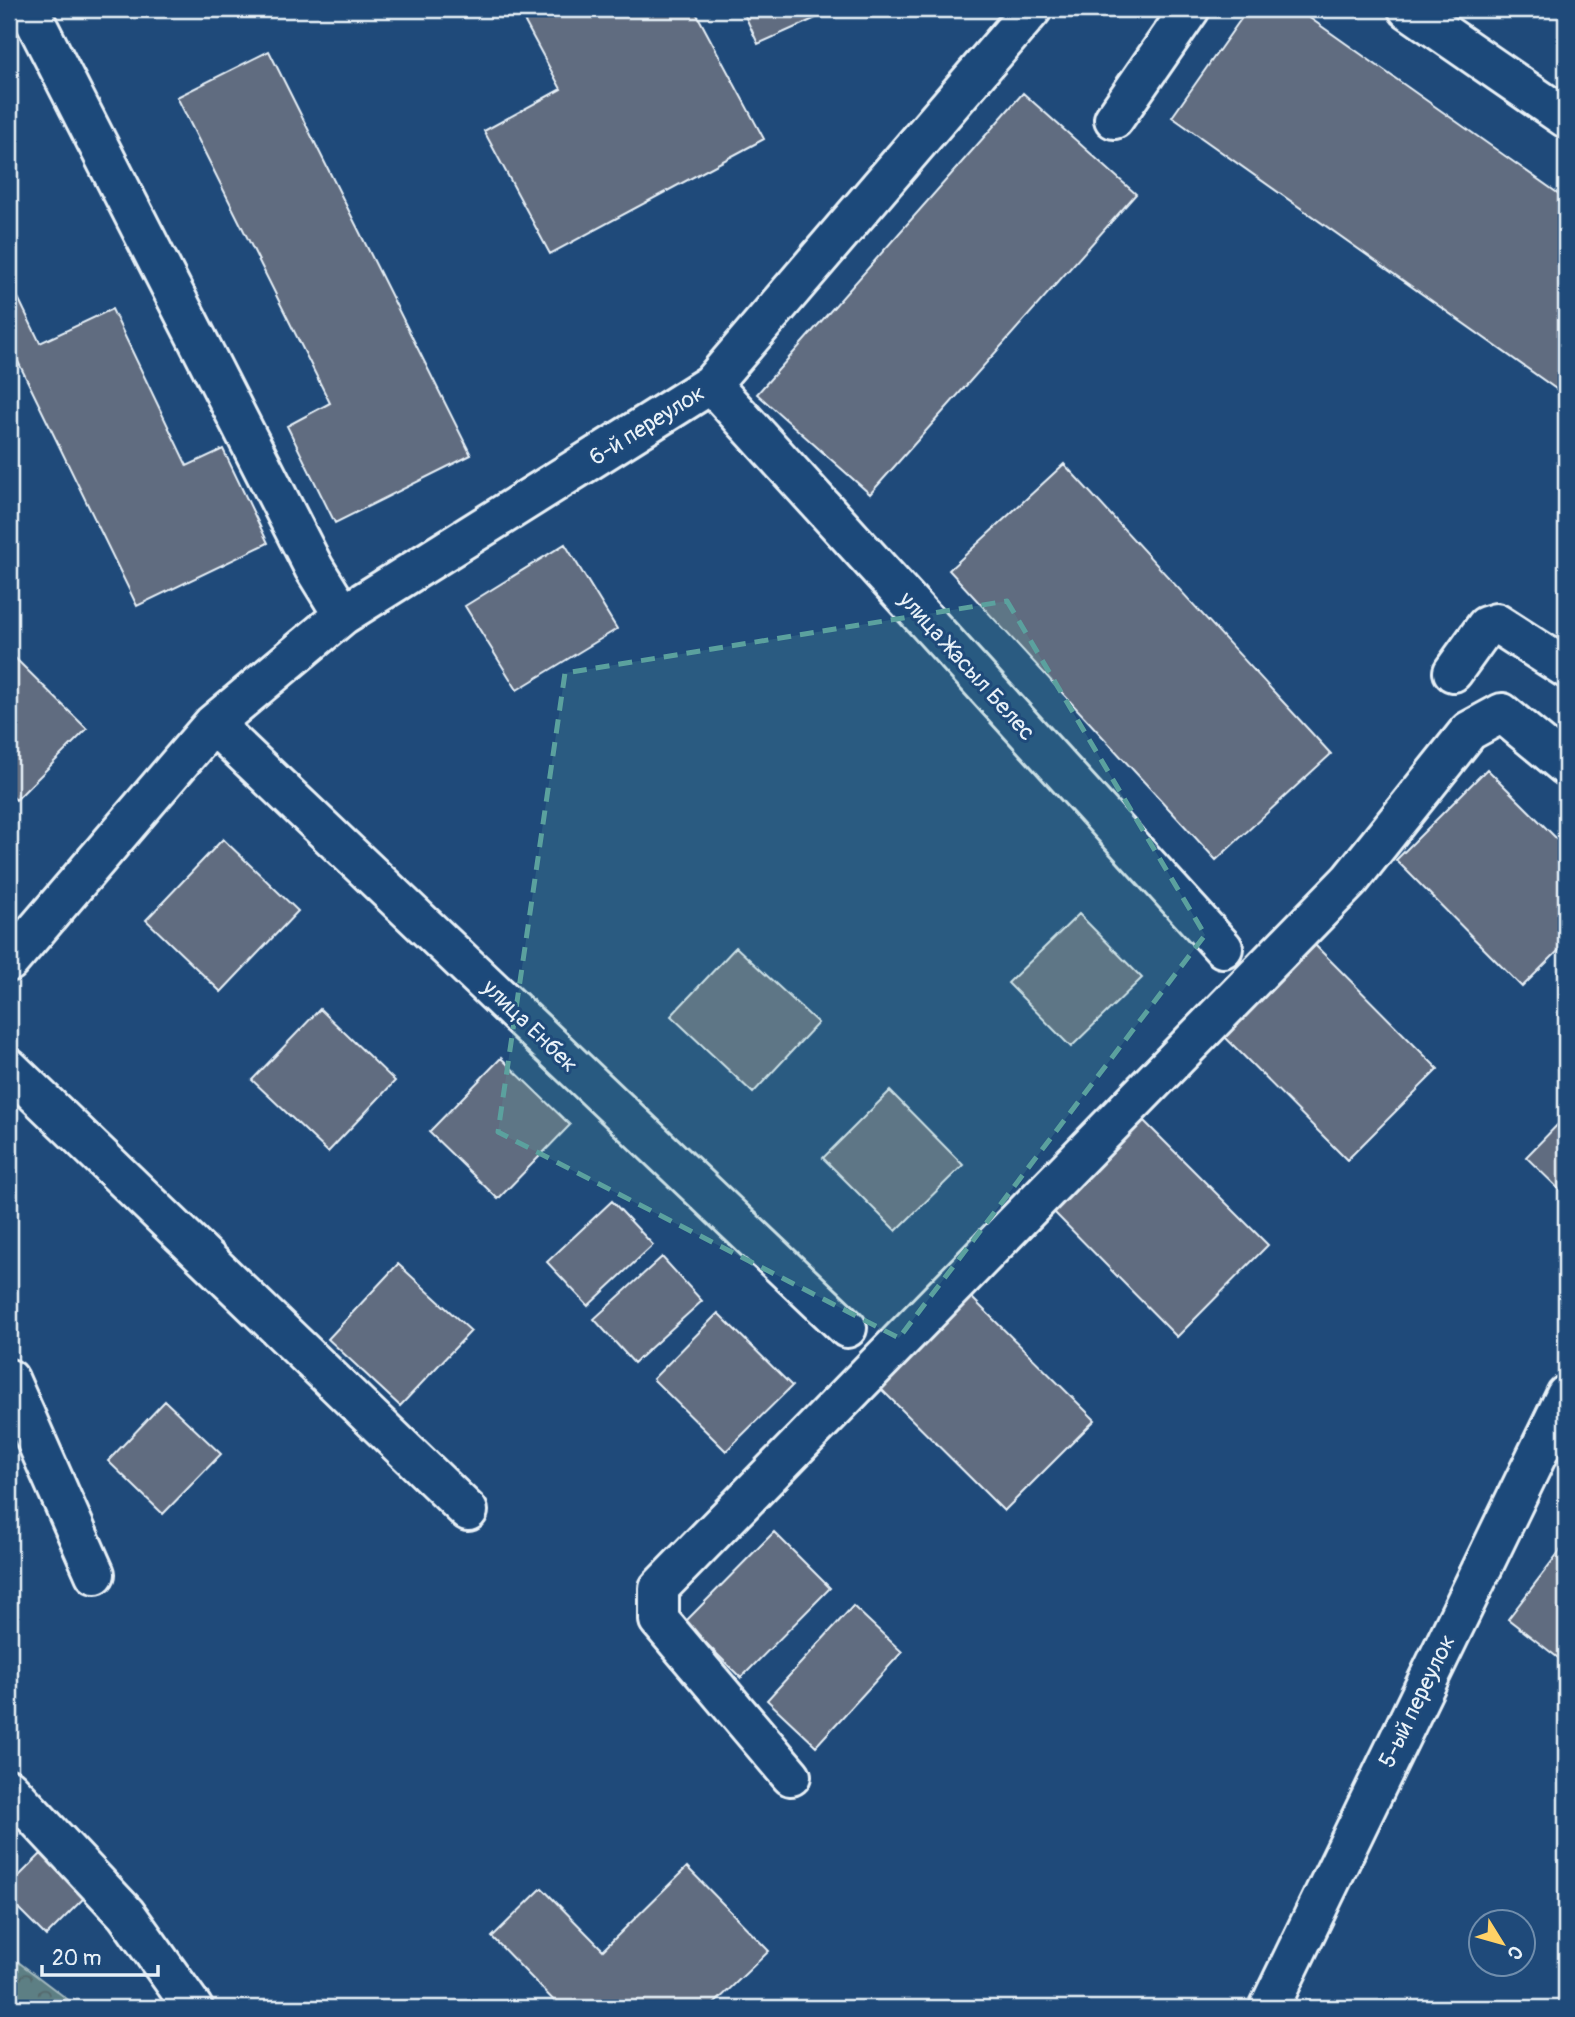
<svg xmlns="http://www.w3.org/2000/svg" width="1575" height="2017" font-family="Pangolin,sans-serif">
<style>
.forest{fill:url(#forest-crowns);stroke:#a2b8be;stroke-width:2}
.building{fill:#606c80;stroke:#e8f1f8;stroke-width:2}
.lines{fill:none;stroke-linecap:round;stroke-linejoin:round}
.minor-casing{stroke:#e8f1f8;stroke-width:44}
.minor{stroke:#1f4a7a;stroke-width:38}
.marked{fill:#5ba19e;fill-opacity:0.2;stroke:#5ba19e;stroke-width:5;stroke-dasharray:14 9;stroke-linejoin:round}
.labels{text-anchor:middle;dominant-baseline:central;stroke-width:6;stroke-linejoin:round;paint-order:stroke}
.street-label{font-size:23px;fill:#e8f1f8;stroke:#1f4a7a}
</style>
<defs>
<pattern id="forest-crowns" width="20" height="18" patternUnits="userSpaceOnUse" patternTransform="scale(1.75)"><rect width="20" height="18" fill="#5d7f84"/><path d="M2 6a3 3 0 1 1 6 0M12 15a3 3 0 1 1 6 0" fill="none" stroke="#53666a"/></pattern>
</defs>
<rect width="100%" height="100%" fill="#1f4a7a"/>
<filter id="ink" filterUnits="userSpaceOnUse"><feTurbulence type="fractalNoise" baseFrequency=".0143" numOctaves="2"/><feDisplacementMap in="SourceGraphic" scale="14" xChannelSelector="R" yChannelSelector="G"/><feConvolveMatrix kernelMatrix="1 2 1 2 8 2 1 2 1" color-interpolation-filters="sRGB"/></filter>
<g filter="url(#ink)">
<path class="forest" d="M9 1955 79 2008H9Z"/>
<path class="building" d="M518 9H694L764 139 550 254 484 131 561 89Z
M742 9H836L758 44Z
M1248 9H1297L1566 199V396L1172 117Z
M269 51 471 455 335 523 287 426 330 403 177 97Z
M1023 93 1136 194 870 494 757 394Z
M9 279 40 343 112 309 187 466 223 449 268 543 137 606 9 343Z
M1064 464 1331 754 1216 860 949 570Z
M565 544 617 629 517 690 465 606Z
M9 652 87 729 16 800 9 793Z
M1487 769 1566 848V943L1522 987 1396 860Z
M223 839 298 911 221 992 146 920Z
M1079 914 1142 978 1071 1047 1008 983Z
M1312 942 1438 1069 1347 1160 1221 1033Z
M736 947 818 1023 753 1093 671 1016Z
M320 1009 395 1081 328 1152 252 1080Z
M501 1058 570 1125 498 1199 429 1132Z
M890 1091 963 1165 896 1231 823 1158Z
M1566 1116V1196L1526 1157Z
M1142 1119 1268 1245 1177 1337 1051 1209Z
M612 1201 653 1245 588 1306 547 1262Z
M662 1257 702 1301 634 1363 594 1319Z
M398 1264 471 1331 400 1406 328 1339Z
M968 1294 1095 1420 1004 1511 877 1385Z
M718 1313 792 1386 726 1451 653 1379Z
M165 1401 221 1454 163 1514 108 1461Z
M774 1532 830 1588 741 1678 685 1622Z
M1566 1543V1664L1508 1619Z
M853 1606 902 1652 816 1746 767 1700Z
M41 1854 84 1898 46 1936 9 1899V1886Z
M687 1867 769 1951 710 2008H561L492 1937 542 1888 603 1950Z"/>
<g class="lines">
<defs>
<path id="minor" d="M29 9 314 568 343 615
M1408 9 1566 118
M1114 119 1190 9
M711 384 1223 948
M1453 672 1486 626 1496 623 1566 668
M213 724 847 1328
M9 962 213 724 343 615 711 384 1032 9
M9 1068 468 1511
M9 1379 95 1574
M791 1776 659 1620V1588L1350 880 1469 731 1502 713 1566 766
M9 1789 126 1914 193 2008
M1269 2008 1566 1395"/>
</defs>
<use href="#minor" class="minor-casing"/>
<use href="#minor" class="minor"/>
</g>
</g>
<path class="marked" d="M1007 601 1205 935 899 1338 498 1132 565 673Z"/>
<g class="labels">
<g class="street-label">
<text transform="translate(647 425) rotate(-32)">6-й переулок</text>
<text transform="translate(967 666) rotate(48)">улица Жасыл Белес</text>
<text transform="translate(530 1026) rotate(44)">улица Енбек</text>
<text transform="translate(1417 1701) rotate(-64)">5-ый переулок</text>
</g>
</g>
<rect width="1575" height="2017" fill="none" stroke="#1f4a7a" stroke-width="35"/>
<rect x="18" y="18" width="1540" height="1982" fill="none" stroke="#e8f1f8" stroke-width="2.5" filter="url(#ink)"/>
<g transform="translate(1502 1943) rotate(127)"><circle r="33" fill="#1f4a7a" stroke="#6f8dac" stroke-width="2"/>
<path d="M0-5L12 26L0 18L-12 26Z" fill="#ffd166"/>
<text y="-10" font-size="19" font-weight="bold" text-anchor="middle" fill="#e8f1f8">С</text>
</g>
<path d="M42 1965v10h116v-10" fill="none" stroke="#e8f1f8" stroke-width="3.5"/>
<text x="52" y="1965" font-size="21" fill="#e8f1f8" stroke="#1f4a7a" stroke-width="5" paint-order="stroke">20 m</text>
</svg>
